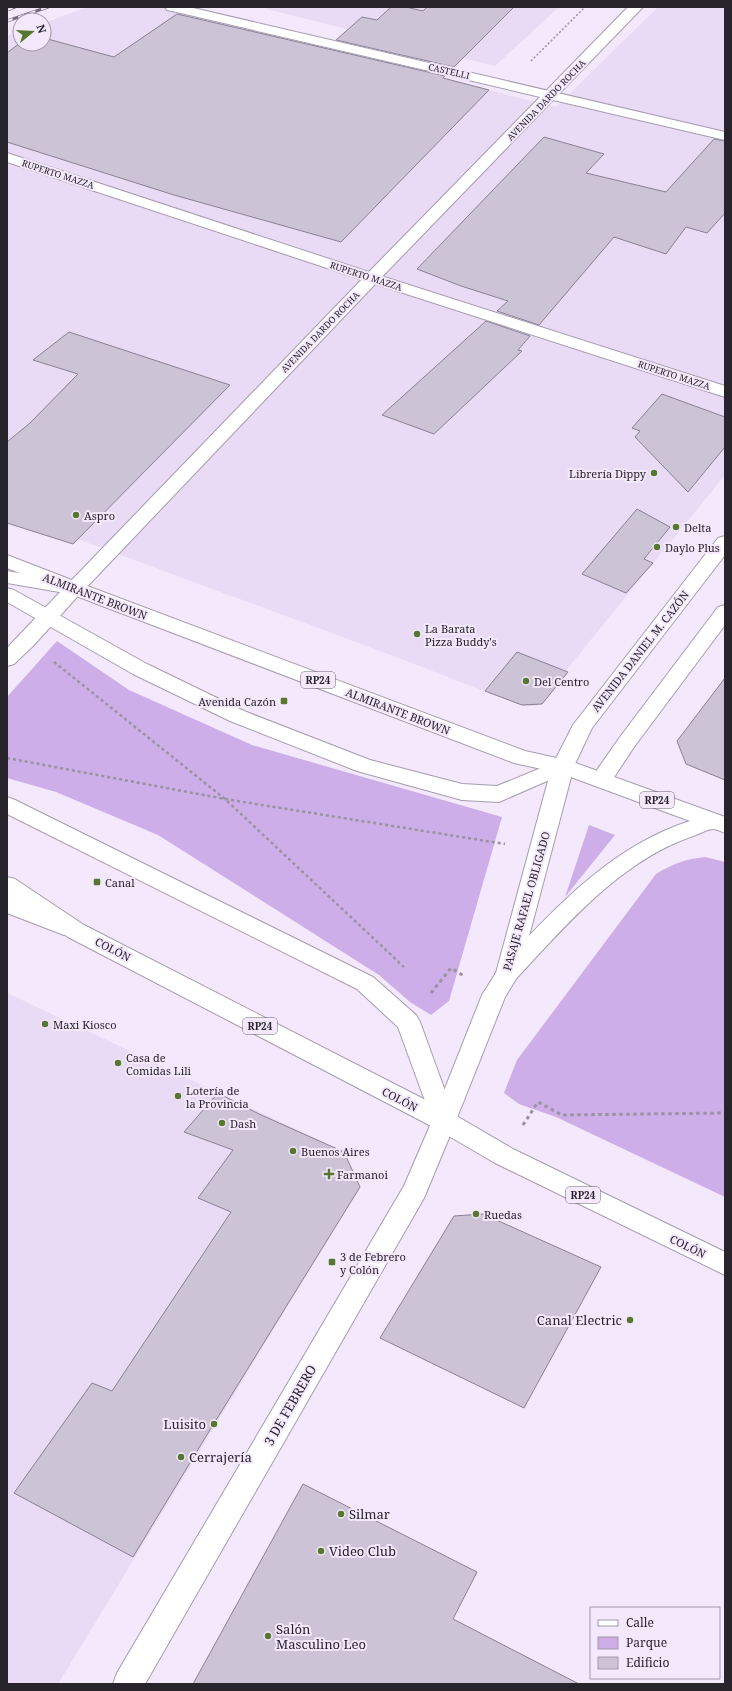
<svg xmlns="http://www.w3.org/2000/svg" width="732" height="1691" font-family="'Noto Serif',serif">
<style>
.built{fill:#e9daf5}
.green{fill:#ceaee8}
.building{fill:#cdc3d6;stroke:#8a8193}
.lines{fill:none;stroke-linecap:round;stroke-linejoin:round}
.service-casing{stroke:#a69caf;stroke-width:2}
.minor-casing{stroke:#a69caf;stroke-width:2}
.tertiary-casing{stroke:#a69caf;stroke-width:2}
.secondary-casing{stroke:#a69caf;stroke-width:2}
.primary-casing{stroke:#a69caf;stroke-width:2}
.path-far2{stroke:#9a92a0;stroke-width:1.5;stroke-dasharray:2 2;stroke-linecap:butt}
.path-far1{stroke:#9a92a0;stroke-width:2.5;stroke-dasharray:3 3;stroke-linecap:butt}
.path{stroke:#9a92a0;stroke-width:3;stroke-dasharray:3.5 3.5;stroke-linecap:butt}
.service{fill:#fff;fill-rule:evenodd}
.minor{fill:#fff;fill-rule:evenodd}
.tertiary{fill:#fff;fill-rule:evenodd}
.secondary{fill:#fff;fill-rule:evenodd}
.primary{fill:#fff;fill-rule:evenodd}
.rail-casing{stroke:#756e7a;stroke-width:3}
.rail{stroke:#f3e8fc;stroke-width:2;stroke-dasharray:6;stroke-linecap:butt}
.poi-dot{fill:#57772e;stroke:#f3e8fc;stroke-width:1.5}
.labels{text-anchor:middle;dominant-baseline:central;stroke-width:4;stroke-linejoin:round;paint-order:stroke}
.far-street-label{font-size:9px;fill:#28242b;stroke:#f3e8fc}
.shield{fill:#f3e8fc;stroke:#655f6a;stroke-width:1}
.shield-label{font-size:10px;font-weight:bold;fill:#28242b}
.poi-label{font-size:11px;fill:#28242b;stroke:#f3e8fc;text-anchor:start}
.street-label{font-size:11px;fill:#28242b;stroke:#f3e8fc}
.near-poi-label{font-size:13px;fill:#28242b;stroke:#f3e8fc;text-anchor:start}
.near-street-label{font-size:13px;fill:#28242b;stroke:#f3e8fc}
</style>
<rect width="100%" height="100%" fill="#f3e8fc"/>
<path class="built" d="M88 7H160L556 107 658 7H725V475L537 706H523L383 652 7 513V36L20 31V44H44V23Z
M269 7H559L495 66 266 9Z
M7 993 344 1152 360 1187 58 1684H7Z"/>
<path class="green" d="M57 641 129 690 252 745 502 817 449 1001 431 1015 410 1002 379 975 158 835 56 792 7 778V697Z
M589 825 615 835 565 897Z
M705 857 725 862V1197L556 1117 519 1104 504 1093 517 1060 656 874C672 864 686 859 705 857Z"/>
<path class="building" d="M391 7H406L423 11 427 7H514L454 67 336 40 362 17 377 20Z
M177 14 445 76 443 78 489 90 341 242 174 195 7 142V53L20 43 44 44V38L114 57Z
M544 137 604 154 586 173 666 192 714 139 725 141V213L707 233 686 227 666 254 614 237 539 325 497 311 508 301 461 286 417 269Z
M486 321 530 336 518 350 522 351 434 434 382 415Z
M69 332 230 385 73 544 7 523V442L30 423 78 374 33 360Z
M662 394 725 417V447L688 492 635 437 640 431 632 428Z
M637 509 670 527 644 559 653 563 626 593 582 574Z
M517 652 568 672 542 704 522 705 485 691Z
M725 678V780L686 764 677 741Z
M218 1093 259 1114 344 1152 360 1187 205 1438 133 1557 14 1493 92 1383 112 1391 231 1212 198 1198 233 1150 184 1132Z
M483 1214 601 1267 524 1408 380 1338 454 1216Z
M303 1484 477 1572 453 1619 579 1684H193Z"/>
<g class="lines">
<defs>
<path id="service" d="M7 588 14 590 147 664 244 711 370 760 462 784 497 786 563 759 570 761 574 766 570 771 499 802 462 800 357 771 230 721 133 674 7 602Z
M7 797 15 800 373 977 416 1015 420 1022 456 1121 453 1128 444 1131 435 1128 398 1027 357 989 7 814Z"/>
<path id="minor" d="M165 7H189L725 132V140L172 11 167 10Z
M7 153 378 275 725 386V397L366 281 7 162Z
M7 555 82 584 85 588 34 645 14 664 7 666V648L62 590 7 568Z
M7 896 72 920 75 926 72 932 64 935 7 913Z"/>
<path id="tertiary" d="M628 7H643L378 281 82 592 75 594 68 592 65 588 68 584 366 275Z
M444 1111 453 1114 456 1121 424 1198 145 1684H113L117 1673 404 1186 435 1114Z"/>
<path id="secondary" d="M725 536V555L592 728 574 766 519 974 505 997 453 1128 444 1131 435 1128 432 1121 482 995 496 973 552 766 573 725 718 538Z
M725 605V625L634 747 609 785 601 787 593 785 590 780 620 737 718 607Z"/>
<path id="primary" d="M7 571 82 584 525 751 570 761 725 817V833C722 832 717 829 713 829 708 829 699 834 693 836 620 861 566 925 515 980L507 983 499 980 495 974 499 968C554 909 611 846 690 821L560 773 514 763 71 594 7 583Z
M7 877 15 879 84 925 453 1114 513 1149 725 1252V1275L495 1163 435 1128 68 937 7 896Z"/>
</defs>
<use href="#service" class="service-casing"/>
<use href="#minor" class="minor-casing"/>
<use href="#tertiary" class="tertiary-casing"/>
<use href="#secondary" class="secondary-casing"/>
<use href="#primary" class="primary-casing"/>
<path class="path-far2" d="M531 61 585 7"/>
<path class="path-far1" d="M54 662 225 799 404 967
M7 758 225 799 505 844"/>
<path class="path" d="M431 993 451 968 464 976
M523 1125 538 1102 562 1115 725 1113"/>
<use href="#service" class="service"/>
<use href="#minor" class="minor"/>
<use href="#tertiary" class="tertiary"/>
<use href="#secondary" class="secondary"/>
<use href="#primary" class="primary"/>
<defs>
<path id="rail" d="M7 10 15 7
M7 21 48 7"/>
</defs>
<use href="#rail" class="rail-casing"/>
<use href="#rail" class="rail"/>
</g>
<g class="poi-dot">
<circle cx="654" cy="473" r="4"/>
<circle cx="76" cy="515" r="4"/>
<circle cx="676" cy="527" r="4"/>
<circle cx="657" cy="547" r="4"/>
<circle cx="417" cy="634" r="4"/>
<circle cx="526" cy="681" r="4"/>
<rect x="280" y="697" width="8" height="8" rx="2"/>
<rect x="93" y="878" width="8" height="8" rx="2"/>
<circle cx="45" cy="1024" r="4"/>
<circle cx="118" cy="1063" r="4"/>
<circle cx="178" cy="1096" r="4"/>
<circle cx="222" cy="1123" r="4"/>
<circle cx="293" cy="1151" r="4"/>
<path d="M327 1168h4v4h4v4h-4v4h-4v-4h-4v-4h4z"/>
<circle cx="476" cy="1214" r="4"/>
<rect x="328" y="1258" width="8" height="8" rx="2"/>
<circle cx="630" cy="1320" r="4"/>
<circle cx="214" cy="1424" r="4"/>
<circle cx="181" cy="1457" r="4"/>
<circle cx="341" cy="1514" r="4"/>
<circle cx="321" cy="1551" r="4"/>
<circle cx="268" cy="1636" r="4"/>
</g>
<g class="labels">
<g class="far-street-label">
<text transform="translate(449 71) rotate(13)">CASTELLI</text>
<text transform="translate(546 100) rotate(-46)">AVENIDA DARDO ROCHA</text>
<text transform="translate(58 174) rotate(18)">RUPERTO MAZZA</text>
<text transform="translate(366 276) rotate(18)">RUPERTO MAZZA</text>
<text transform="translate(320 332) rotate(-46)">AVENIDA DARDO ROCHA</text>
<text transform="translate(674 375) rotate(18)">RUPERTO MAZZA</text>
</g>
<g class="shield">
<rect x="301" y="672" width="34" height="16" rx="3"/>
<rect x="640" y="792" width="34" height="16" rx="3"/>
<rect x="243" y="1018" width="34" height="16" rx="3"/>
<rect x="566" y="1187" width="34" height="16" rx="3"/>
</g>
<g class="shield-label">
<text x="318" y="680">RP24</text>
<text x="657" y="800">RP24</text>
<text x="260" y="1026">RP24</text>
<text x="583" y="1195">RP24</text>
</g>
<g class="poi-label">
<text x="646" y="473" text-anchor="end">Librería Dippy</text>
<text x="84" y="515">Aspro</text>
<text x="684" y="527">Delta</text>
<text x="665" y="547">Daylo Plus</text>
<text x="425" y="628">La Barata<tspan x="425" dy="13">Pizza Buddy's</tspan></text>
<text x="534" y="681">Del Centro</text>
<text x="276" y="701" text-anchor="end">Avenida Cazón</text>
<text x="105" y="882">Canal</text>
<text x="53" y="1024">Maxi Kiosco</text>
<text x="126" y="1057">Casa de<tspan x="126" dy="13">Comidas Lili</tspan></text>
<text x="186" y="1090">Lotería de<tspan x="186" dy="13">la Provincia</tspan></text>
<text x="230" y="1123">Dash</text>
<text x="301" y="1151">Buenos Aires</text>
<text x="337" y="1174">Farmanoi</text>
<text x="484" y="1214">Ruedas</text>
<text x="340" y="1256">3 de Febrero<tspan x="340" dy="13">y Colón</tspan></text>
</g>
<g class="street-label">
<text transform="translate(95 596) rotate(21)">ALMIRANTE BROWN</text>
<text transform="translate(640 651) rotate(-52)">AVENIDA DANIEL M. CAZÓN</text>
<text transform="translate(398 711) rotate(21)">ALMIRANTE BROWN</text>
<text transform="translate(526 901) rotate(-74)">PASAJE RAFAEL OBLIGADO</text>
<text transform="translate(113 949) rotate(27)">COLÓN</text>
<text transform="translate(400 1099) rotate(27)">COLÓN</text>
<text transform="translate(688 1246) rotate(26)">COLÓN</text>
</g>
<g class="near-poi-label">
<text x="622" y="1320" text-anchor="end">Canal Electric</text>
<text x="206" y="1424" text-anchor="end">Luisito</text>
<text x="189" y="1457">Cerrajería</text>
<text x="349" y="1514">Silmar</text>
<text x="329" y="1551">Video Club</text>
<text x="276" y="1629">Salón<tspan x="276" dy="15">Masculino Leo</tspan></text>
</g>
<g class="near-street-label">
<text transform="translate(290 1405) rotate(-60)">3 DE FEBRERO</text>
</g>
</g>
<rect width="732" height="1691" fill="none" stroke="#28242b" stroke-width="16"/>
<rect x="590" y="1607" width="130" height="72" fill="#f3e8fc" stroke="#a29aa8"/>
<rect x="598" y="1620" width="20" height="6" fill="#ffffff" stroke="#a29aa8"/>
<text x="626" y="1627" font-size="12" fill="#28242b">Calle</text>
<rect x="598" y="1637" width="20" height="12" fill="#ceaee8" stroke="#a29aa8"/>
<text x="626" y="1647" font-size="12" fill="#28242b">Parque</text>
<rect x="598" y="1657" width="20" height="12" fill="#cdc3d6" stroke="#a29aa8"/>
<text x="626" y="1667" font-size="12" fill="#28242b">Edificio</text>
<g transform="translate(32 32) rotate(72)"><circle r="19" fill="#f3e8fc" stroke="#a29aa8"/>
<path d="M0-3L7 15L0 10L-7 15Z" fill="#57772e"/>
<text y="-6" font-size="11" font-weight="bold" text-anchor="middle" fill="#28242b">N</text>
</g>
</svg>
